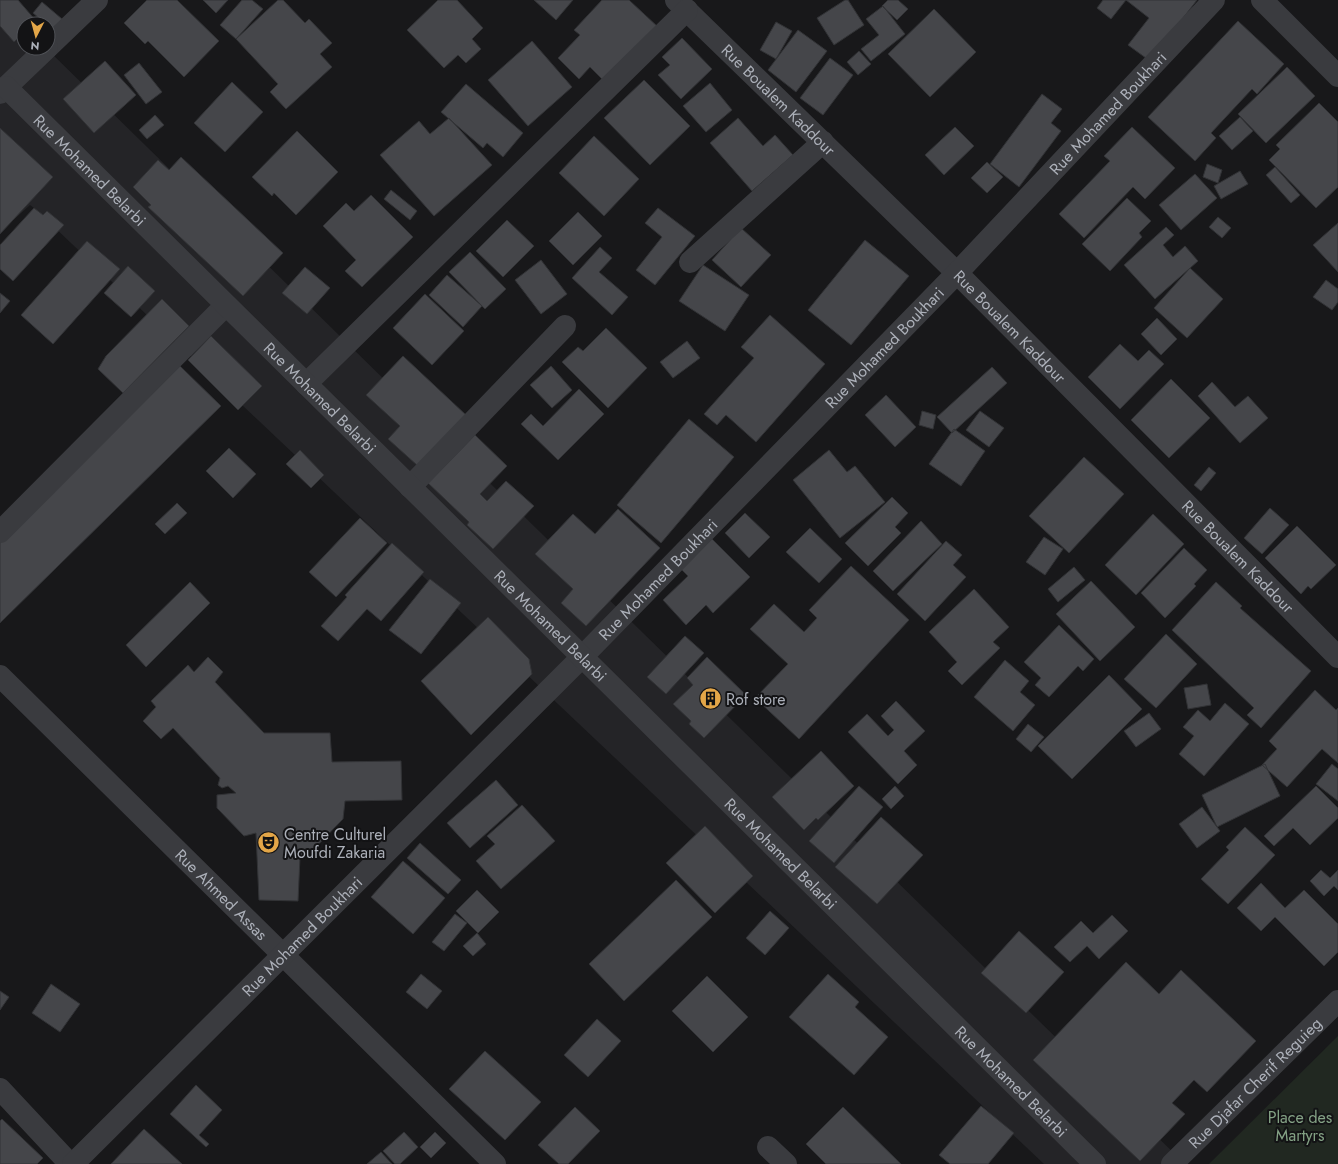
<svg xmlns="http://www.w3.org/2000/svg" width="1338" height="1164" font-family="Jost,sans-serif">
<style>
.built{fill:#242427}
.green{fill:#212821}
.building{fill:#45464a;stroke:#323336}
.lines{fill:none;stroke-linecap:round;stroke-linejoin:round}
.minor{stroke:#3a3b3f;stroke-width:22}
.tertiary{stroke:#3a3b3f;stroke-width:22}
.labels{text-anchor:middle;dominant-baseline:central;stroke-width:4;stroke-linejoin:round;paint-order:stroke}
.street-label{font-size:16px;fill:#acb0b9;stroke:#131315}
.poi-label{font-size:16px;fill:#acb0b9;stroke:#131315;text-anchor:start}
.park-label{font-size:16px;fill:#84a285;stroke:#131315}
</style>
<rect width="100%" height="100%" fill="#18181a"/>
<path class="built" d="M0 3 24 26V48H46L1185 1164H1044L34 208 30 205 0 232Z"/>
<path class="green" d="M1338 1036V1164H1209Z"/>
<path class="building" d="M0 0H18L37 22 35 24H24V33L14 42 0 26Z
M147 0H177L219 41 184 77 148 41 145 44 124 23Z
M203 0H228L216 13Z
M242 0H252L263 9 236 39 220 25Z
M278 0H283L305 23 309 19 332 43 320 54 332 67 286 109 270 92 278 84 236 39Z
M438 0H457L483 28 472 39 481 49 466 63 458 55 444 68 407 30Z
M534 0H573L556 20Z
M602 0H629L658 27 605 82 590 67 579 79 558 58 580 35 574 30Z
M845 0H848L864 25 834 45 817 18Z
M888 0H898L908 9 897 20 882 6Z
M1103 0H1126L1111 19 1097 8Z
M1126 0H1197L1150 61 1128 45 1149 18Z
M42 2 62 19 53 30 33 13Z
M883 6 905 34 871 61 861 49 879 35 866 19Z
M934 9 976 52 930 97 888 54Z
M1238 21 1284 64 1257 94 1252 89 1211 133 1216 138 1195 161 1148 117Z
M776 22 792 31 776 59 760 50Z
M798 30 827 51 796 92 768 70Z
M682 38 712 69 681 99 658 75 670 65 662 57Z
M532 41 572 87 528 126 488 80Z
M859 51 871 64 858 75 847 62Z
M830 58 853 75 823 115 800 98Z
M105 61 136 95 94 133 63 99Z
M139 63 162 92 146 104 124 75Z
M1287 67 1315 96 1266 143 1238 114Z
M644 80 690 126 650 165 604 118Z
M232 82 263 112 225 152 194 123Z
M710 83 732 110 706 132 683 106Z
M466 84 523 133 503 157 487 143 483 148 441 112Z
M1042 94 1062 109 1051 123 1061 131 1019 187 990 164Z
M1319 103 1338 122V187L1316 208 1269 160 1280 149 1276 145Z
M155 115 164 125 147 139 139 130Z
M1240 117 1253 131 1232 150 1219 136Z
M449 118 492 165 434 216 380 155 419 121 430 134Z
M738 118 763 146 775 135 793 155 752 191 710 143Z
M955 127 974 146 944 175 925 155Z
M1132 127 1175 168 1145 199 1133 187 1084 238 1059 214 1110 161 1104 156Z
M0 128 53 177 0 234Z
M297 131 338 172 296 215 274 193 272 196 252 177Z
M594 136 639 179 604 216 559 173Z
M181 157 283 253 243 296 148 207 151 205 133 187 158 160 169 170Z
M987 162 1003 177 987 193 971 178Z
M1207 164 1222 170 1218 183 1203 177Z
M1275 167 1300 195 1291 203 1266 175Z
M1240 171 1248 184 1221 199 1214 186Z
M1195 174 1217 198 1181 230 1159 205Z
M391 190 417 211 410 220 384 199Z
M371 195 413 237 362 287 345 271 356 260 323 226 346 203 354 211Z
M1127 198 1151 221 1139 233 1142 237 1110 271 1082 244Z
M34 208 43 215 47 211 64 225 13 281 0 269V245Z
M658 208 695 236 655 285 636 270 662 237 645 223Z
M578 212 602 236 573 265 549 241Z
M1218 217 1231 228 1222 238 1209 227Z
M507 220 534 246 503 277 476 251Z
M1338 223V272L1313 245Z
M1166 227 1174 235 1163 245 1173 257 1185 246 1198 261 1155 299 1124 265Z
M741 228 771 255 741 287 712 260Z
M865 240 909 276 851 345 808 310Z
M87 241 120 269 53 344 21 315Z
M600 247 612 258 599 272 628 297 612 315 572 278Z
M470 252 506 289 485 309 449 272Z
M541 260 567 294 541 314 515 280Z
M703 265 749 295 725 331 679 301Z
M128 266 155 291 131 317 104 293Z
M305 267 330 288 307 314 282 293Z
M1190 268 1223 299 1187 338 1154 308Z
M447 275 482 306 463 327 429 295Z
M1326 280 1338 289V302L1332 310 1313 297Z
M0 293 10 301 0 313Z
M425 294 464 331 432 365 393 328Z
M162 299 189 326 123 393 98 369 106 356Z
M770 315 825 364 756 442 726 415 717 425 704 414 754 358 741 347Z
M1157 318 1177 339 1161 355 1141 334Z
M606 328 647 368 608 408 562 362 578 347 583 351Z
M211 336 262 386 238 410 188 360Z
M687 341 700 358 673 378 660 362Z
M1120 344 1138 361 1149 350 1164 364 1120 409 1088 377Z
M403 356 466 415 418 466 388 439 400 426 366 395Z
M180 366 221 406 0 623V543Z
M551 366 572 390 552 408 530 385Z
M992 367 1007 383 952 433 937 417Z
M1171 379 1210 418 1169 458 1131 420Z
M1212 382 1235 407 1248 396 1268 418 1240 443 1198 396Z
M579 389 604 414 558 460 521 424 531 414 543 426Z
M886 395 916 427 895 447 865 415Z
M922 411 936 415 933 429 919 425Z
M980 411 1004 428 989 447 966 430Z
M689 419 734 457 661 543 617 505Z
M954 429 985 451 961 486 929 464Z
M475 435 507 466 480 494 487 501 506 481 534 506 493 549 467 525 469 522 428 483Z
M229 448 256 474 233 498 206 471Z
M300 450 324 475 311 488 286 464Z
M829 450 847 472 855 466 885 502 840 538 793 480Z
M1084 457 1124 494 1069 553 1029 516Z
M1209 467 1216 473 1201 491 1194 485Z
M892 497 908 513 895 527 901 533 868 566 845 543Z
M177 503 187 513 165 534 155 524Z
M1270 508 1289 525 1262 554 1244 538Z
M618 509 660 548 586 626 561 603 573 589 535 554 573 514 595 534Z
M745 513 770 537 749 558 725 533Z
M1153 514 1184 544 1136 595 1105 565Z
M360 518 387 543 336 597 309 572Z
M921 521 942 544 893 591 873 571Z
M1297 526 1336 565 1311 589 1308 586 1301 594 1265 558Z
M810 528 842 559 819 583 786 552Z
M1044 537 1063 549 1045 575 1026 562Z
M712 539 750 577 713 613 706 605 686 625 663 600 688 576 681 569Z
M946 541 962 555 953 565 966 577 925 621 897 594Z
M392 543 424 572 381 621 367 609 338 641 321 626 347 597 345 595Z
M1184 548 1207 570 1194 584 1196 586 1165 618 1141 593Z
M851 566 909 620 799 739 755 698 788 664 750 629 774 604 804 632 817 618 809 610Z
M1074 567 1085 580 1058 602 1048 589Z
M430 579 461 603 421 654 389 630Z
M1091 581 1135 627 1100 661 1056 614Z
M190 582 210 603 146 667 126 645Z
M1216 582 1242 606 1240 608 1311 671 1261 728 1247 715 1254 708 1172 630Z
M974 589 1009 627 993 642 1000 648 962 685 948 671 957 662 929 632Z
M488 617 529 659 532 674 471 735 421 681Z
M1059 625 1094 659 1083 671 1078 666 1049 697 1035 685 1041 678 1024 662Z
M1166 634 1197 664 1156 708 1124 679Z
M685 636 704 653 666 694 647 677Z
M208 657 223 672 215 682 264 733H330L332 762 401 761 402 800 345 801 343 819 308 855 300 857 298 901 259 900 256 833 244 836 217 808V795L236 793 228 786 222 788 218 785 220 778 173 728 161 739 143 721 156 707 151 701 188 665 194 672Z
M707 657 746 695 704 738 689 724 691 721 673 704 693 685 687 678Z
M1005 660 1029 681 1020 692 1035 705 1013 731 974 697Z
M1109 675 1142 709 1072 779 1038 746Z
M1207 684 1211 705 1188 709 1184 688Z
M1315 690 1336 710 1338 708V763L1322 749 1287 787 1262 765 1277 749 1269 741Z
M896 701 925 731 904 751 917 765 898 784 848 732 867 714 888 736 894 730 881 716Z
M1225 703 1249 724 1204 776 1179 754 1194 736 1183 727 1198 710 1210 721Z
M1149 713 1161 729 1136 747 1124 731Z
M1028 724 1044 737 1031 752 1016 739Z
M821 751 854 786 818 820 816 818 804 830 772 797Z
M1265 764 1280 796 1217 827 1202 795Z
M1332 764 1338 769V801L1316 784Z
M496 780 518 805 470 848 447 823Z
M859 786 883 807 834 863 809 841Z
M895 786 904 796 891 809 882 799Z
M1316 786 1338 808V818L1310 845 1293 828 1274 846 1264 836Z
M522 805 555 841 501 889 476 861 495 844 487 836Z
M1202 807 1220 831 1197 848 1179 824Z
M881 817 923 855 877 904 835 867Z
M705 826 753 876 715 913 666 863Z
M1245 827 1275 855 1228 904 1201 879 1229 850 1226 847Z
M420 843 461 880 448 894 407 858Z
M403 861 445 898 413 934 371 897Z
M1321 870 1330 878 1338 870V890L1334 886 1324 896 1310 881Z
M676 880 712 917 624 1001 589 964Z
M1261 883 1285 908 1304 890 1338 924V952L1324 966 1275 917 1261 931 1237 908Z
M477 890 499 912 478 933 456 911Z
M770 911 789 928 765 955 746 938Z
M455 914 467 923 444 951 432 942Z
M1112 915 1128 931 1099 959 1087 946 1070 962 1054 947 1081 921 1093 933Z
M1019 931 1064 972 1026 1013 981 973Z
M477 933 486 944 473 956 463 946Z
M1126 962 1159 994 1181 970 1256 1041 1207 1092 1194 1080 1172 1103 1185 1114 1140 1161 1033 1060Z
M421 974 442 991 427 1009 406 992Z
M828 974 859 1002 855 1007 888 1037 854 1075 789 1017Z
M707 976 748 1017 713 1052 672 1011Z
M51 984 80 1004 60 1032 32 1013Z
M0 991 9 997 0 1010Z
M597 1019 621 1041 588 1077 564 1055Z
M485 1051 541 1102 505 1140 449 1089Z
M196 1085 222 1110 199 1135 209 1144 206 1147 170 1114Z
M981 1106 1014 1133 988 1164H950L939 1155Z
M575 1107 600 1131 568 1164H559L538 1145Z
M843 1107 901 1164H826L806 1144Z
M2 1119 43 1158 37 1164H0V1121Z
M144 1129 182 1164H111Z
M404 1132 418 1147 400 1164H395L383 1151Z
M435 1132 446 1143 431 1158 420 1147Z
M381 1152 392 1164H367Z"/>
<g class="lines">
<g class="minor">
<path id="s1" d="M676 0 957 273 1338 657"/>
<path d="M1262 0 1338 76"/>
<path d="M48 47 97 0"/>
<path d="M0 93 47 48"/>
<path d="M690 262 823 142"/>
<path d="M306 384 687 10"/>
<path d="M410 487 565 326"/>
<path d="M0 532 225 306"/>
<path id="s2" d="M0 676 495 1164"/>
<path d="M0 1089 70 1164"/>
<path d="M768 1147 786 1164"/>
<path id="s3" d="M73 1164 582 657 957 273 1214 0"/>
<path id="s4" d="M1172 1164 1338 1001"/>
</g>
<path class="tertiary" id="s5" d="M6 87 1095 1164"/>
</g>
<defs>
<symbol id="building-disc" viewBox="-11 -11 22 22"><circle r="9.5" fill="#e3a648" stroke="#131315"/><path d="M-4-6H4V6H1V3H-1V6H-4ZM-2.5-4.3h1.7v1.8h-1.7ZM.8-4.3h1.7v1.8H.8ZM-2.5-1h1.7V.8h-1.7ZM.8-1h1.7V.8H.8Z" fill="#111"/></symbol>
<symbol id="theatre-disc" viewBox="-11 -11 22 22"><circle r="9.5" fill="#e3a648" stroke="#131315"/><path d="M-5-5.5Q0-4 5-5.5V0Q5 5 0 6Q-5 5-5 0ZM-3.3-2.5H-1v1.5H-3.3ZM1-2.5H3.3v1.5H1ZM-2.8 1Q0 5.5 2.8 1Z" fill="#111"/></symbol>
</defs>
<g fill-rule="evenodd">
<use href="#building-disc" x="698" y="686" width="25" height="25"/>
<use href="#theatre-disc" x="256" y="830" width="25" height="25"/>
</g>
<g class="labels">
<g class="street-label">
<text stroke="none"><textPath href="#s1" startOffset="143">Rue Boualem Kaddour</textPath></text>
<text stroke="none"><textPath href="#s3" startOffset="1475">Rue Mohamed Boukhari</textPath></text>
<text stroke="none"><textPath href="#s5" startOffset="118">Rue Mohamed Belarbi</textPath></text>
<text stroke="none"><textPath href="#s1" startOffset="467">Rue Boualem Kaddour</textPath></text>
<text stroke="none"><textPath href="#s3" startOffset="1151">Rue Mohamed Boukhari</textPath></text>
<text stroke="none"><textPath href="#s5" startOffset="442">Rue Mohamed Belarbi</textPath></text>
<text stroke="none"><textPath href="#s1" startOffset="791">Rue Boualem Kaddour</textPath></text>
<text stroke="none"><textPath href="#s3" startOffset="827">Rue Mohamed Boukhari</textPath></text>
<text stroke="none"><textPath href="#s5" startOffset="766">Rue Mohamed Belarbi</textPath></text>
<text stroke="none"><textPath href="#s5" startOffset="1090">Rue Mohamed Belarbi</textPath></text>
<text stroke="none"><textPath href="#s2" startOffset="311">Rue Ahmed Assas</textPath></text>
<text stroke="none"><textPath href="#s3" startOffset="323">Rue Mohamed Boukhari</textPath></text>
<text stroke="none"><textPath href="#s5" startOffset="1414">Rue Mohamed Belarbi</textPath></text>
<text stroke="none"><textPath href="#s4" startOffset="116">Rue Djafar Cherif Reguieg</textPath></text>
</g>
<g class="poi-label">
<text x="726" y="699">Rof store</text>
<text x="284" y="834">Centre Culturel<tspan x="284" dy="18">Moufdi Zakaria</tspan></text>
</g>
<g class="park-label">
<text x="1300" y="1117">Place des<tspan x="1300" dy="18">Martyrs</tspan></text>
</g>
</g>
<g transform="translate(36 36) rotate(186)"><circle r="19" fill="#131315" stroke="#505257"/>
<path d="M0-3L7 15L0 10L-7 15Z" fill="#e3a648"/>
<text y="-6" font-size="11" font-weight="bold" text-anchor="middle" fill="#acb0b9">N</text>
</g>
</svg>
